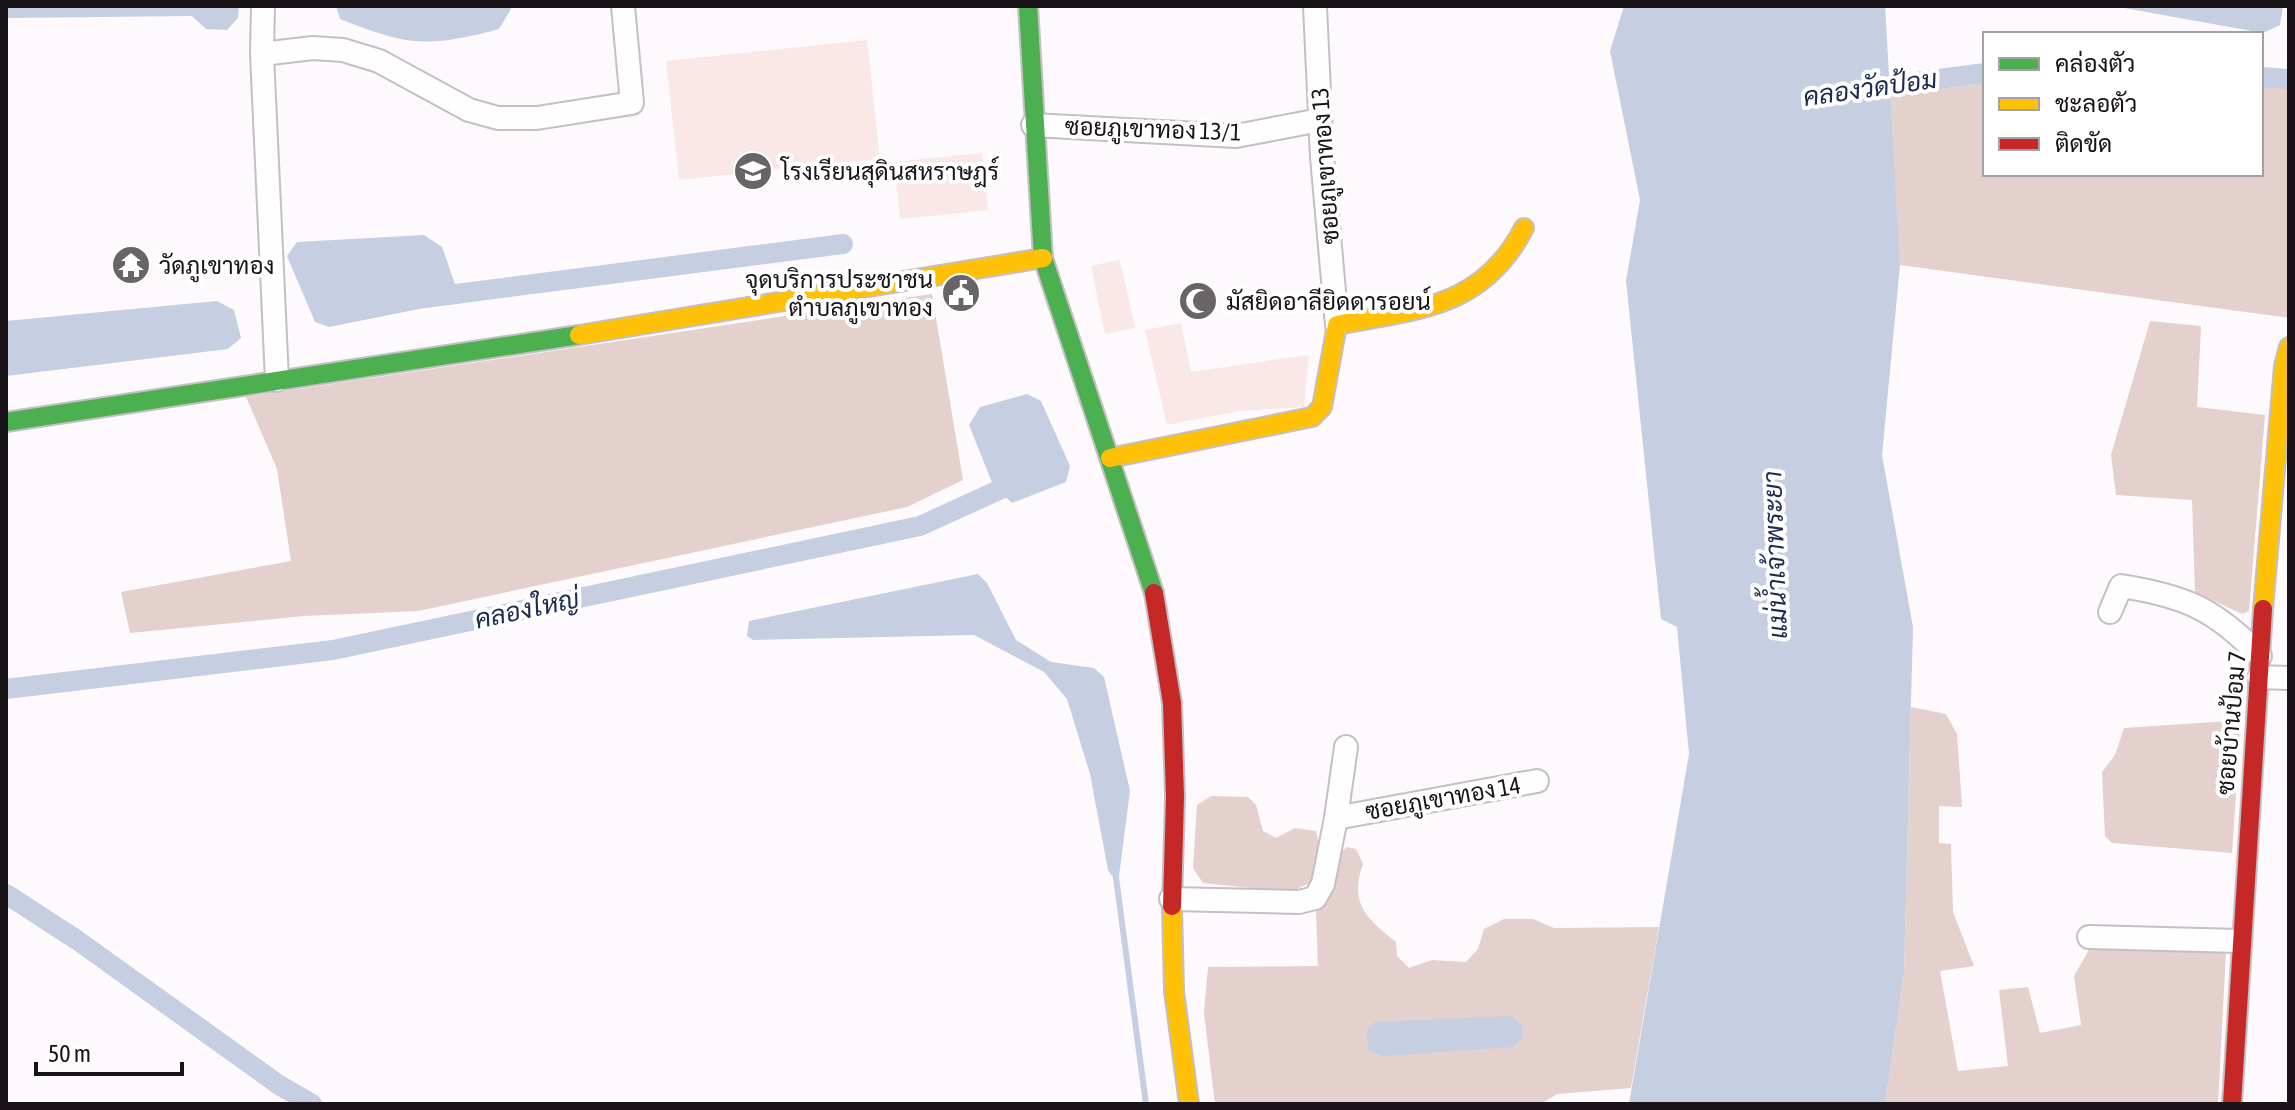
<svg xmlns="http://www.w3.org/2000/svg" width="2295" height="1110" font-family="'Asap Condensed',Sarabun,sans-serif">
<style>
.green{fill:#f9e8e5}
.forest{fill:#e4d0cc}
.water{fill:#c6cee2}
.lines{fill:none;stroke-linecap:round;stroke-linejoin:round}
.stream{stroke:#c6cee2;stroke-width:6}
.canal{stroke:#c6cee2;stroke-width:20}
.street-casing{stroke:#c4bfc3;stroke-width:26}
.fast-casing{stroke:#c4bfc3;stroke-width:22}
.slow-casing{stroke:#c4bfc3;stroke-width:22}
.jam-casing{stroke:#c4bfc3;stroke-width:22}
.street{stroke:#fffeff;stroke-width:22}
.fast{stroke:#4caf50;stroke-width:18}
.slow{stroke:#ffc107;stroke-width:18}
.jam{stroke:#c62828;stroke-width:18}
.labels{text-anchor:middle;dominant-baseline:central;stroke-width:8;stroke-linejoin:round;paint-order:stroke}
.street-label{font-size:24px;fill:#191318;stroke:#fff}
.poi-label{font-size:24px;fill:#191318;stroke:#fff;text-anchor:start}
.water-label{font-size:26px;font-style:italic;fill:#1d2b51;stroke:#fff}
</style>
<rect width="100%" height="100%" fill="#fdf9fc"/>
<path class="green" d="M867 40 880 159 679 180 666 61Z
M982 153 988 210 900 219 894 162Z
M1120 260 1135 328 1105 334 1091 266Z
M1181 323 1191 372 1309 355 1304 407 1239 411 1167 425 1145 330Z"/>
<path class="forest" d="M1985 83V174H2261V85L2289 87V318L1900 265 1889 96Z
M932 294 963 480 907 507 418 611 304 616 130 633 121 592 291 561 277 469 246 397Z
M2150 321 2201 326 2197 407 2265 415 2249 611 2242 614 2195 592 2192 500 2116 495 2111 455Z
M1911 707 1946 714 1957 734 1962 807 1939 806V843L1951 844 1953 912 1974 966 1940 971 1958 1071 2008 1066 1999 990 2028 987 2040 1033 2081 1025 2074 976 2090 948 2226 950 2218 1104H1885L1904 973Z
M2230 721 2240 731 2232 853 2112 843 2105 836 2102 772 2115 755 2124 728Z
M1211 796 1248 797 1256 805 1263 831 1276 838 1295 828 1316 831 1319 845 1312 882 1290 892 1203 883 1193 868 1197 805Z
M1347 847 1356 849 1363 864C1349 903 1366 918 1396 942L1397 956 1409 968 1432 960 1466 962 1478 949 1484 929 1504 919H1533L1554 928 1659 927 1631 1088 1557 1094 1541 1104H1215L1204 1013 1208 967 1318 966 1316 911 1328 893 1338 854Z"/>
<path class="water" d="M6 6H239L238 18 227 30 206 29 192 16 6 18Z
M336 6H511V9L499 29C428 48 408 46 340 19Z
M1624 6H1885L1900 265 1882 455 1913 627 1904 973 1885 1104H1629L1689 754 1677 627 1661 619 1626 281 1640 200 1610 51Z
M2113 6H2283L2280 25 2263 33Z
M424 235 442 247 456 287 449 303 329 327 315 322 287 256 297 242Z
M217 301 234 310 241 338 228 349 6 376V321Z
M1027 394 1041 401 1070 466 1066 482 1012 503 993 485 969 425 980 407Z
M978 574 987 583 1016 640 1051 662 1094 668 1104 677 1130 791 1119 876H1112L1108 870 1090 774 1067 699 1044 672 974 635 753 640 747 636 749 621Z
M1511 1016 1521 1025 1523 1037 1514 1047 1381 1056 1368 1049 1367 1030 1375 1022Z"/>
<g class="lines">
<path class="stream" d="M1115 870 1146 1104"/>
<path class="canal" d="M2261 77 2289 79
M1863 89 1985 73
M425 298 843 244
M6 689 333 650 920 526 1023 479
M6 894 77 940 279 1085 312 1104"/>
<defs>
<path id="street" d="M263 6 262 54 277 380
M1315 6 1322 157 1337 325
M262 54 313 48 343 50 379 61 469 110 498 118H537L632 103 623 6
M1033 125 1236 136 1320 120
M2110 612 2121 586C2185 596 2215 609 2260 656
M2259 677 2289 678
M1336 818 1346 747
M1171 899 1299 902 1315 898 1323 884 1336 818 1537 781
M2089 937 2239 941"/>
<path id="fast" d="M1028 6 1043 258 1154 593
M6 422 579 335"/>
<path id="slow" d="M579 335 1043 258
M1110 458 1312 417 1322 407 1337 325C1417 309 1482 309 1524 228
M2263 609 2284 366 2289 347
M1172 906 1174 991 1189 1104"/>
<path id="jam" d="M1154 593 1172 703 1175 797 1172 906
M2232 1104 2263 609"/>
</defs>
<use href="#street" class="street-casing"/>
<use href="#fast" class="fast-casing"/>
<use href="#slow" class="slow-casing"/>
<use href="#jam" class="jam-casing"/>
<use href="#street" class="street"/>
<use href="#fast" class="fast"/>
<use href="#slow" class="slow"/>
<use href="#jam" class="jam"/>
</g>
<defs>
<symbol id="school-disc" viewBox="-11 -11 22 22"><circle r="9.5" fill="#696468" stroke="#fff"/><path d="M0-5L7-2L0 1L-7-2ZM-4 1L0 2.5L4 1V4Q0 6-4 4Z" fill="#fff"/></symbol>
<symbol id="temple-disc" viewBox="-11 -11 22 22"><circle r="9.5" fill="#696468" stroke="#fff"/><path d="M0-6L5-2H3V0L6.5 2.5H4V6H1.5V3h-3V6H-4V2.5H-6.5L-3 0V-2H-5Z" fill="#fff"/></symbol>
<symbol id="civic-disc" viewBox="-11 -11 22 22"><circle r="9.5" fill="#696468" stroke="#fff"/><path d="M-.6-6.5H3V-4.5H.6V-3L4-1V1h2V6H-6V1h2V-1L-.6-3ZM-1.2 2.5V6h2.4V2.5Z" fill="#fff"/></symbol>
<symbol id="mosque-disc" viewBox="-11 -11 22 22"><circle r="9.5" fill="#696468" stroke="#fff"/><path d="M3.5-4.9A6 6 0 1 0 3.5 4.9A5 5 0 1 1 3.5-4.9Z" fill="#fff"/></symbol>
</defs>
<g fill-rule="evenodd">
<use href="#school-disc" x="731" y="149" width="44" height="44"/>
<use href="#temple-disc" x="109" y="243" width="44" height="44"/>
<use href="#civic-disc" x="939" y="271" width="44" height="44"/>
<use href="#mosque-disc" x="1176" y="279" width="44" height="44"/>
</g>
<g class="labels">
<g class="street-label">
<text transform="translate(1153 129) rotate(2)">ซอยภูเขาทอง 13/1</text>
<text transform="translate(1325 166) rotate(-94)">ซอยภูเขาทอง 13</text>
<text transform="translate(2231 723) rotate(-85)">ซอยบ้านป้อม 7</text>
<text transform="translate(1443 798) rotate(-10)">ซอยภูเขาทอง 14</text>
</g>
<g class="poi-label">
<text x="781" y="171">โรงเรียนสุดินสหราษฎร์</text>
<text x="159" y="265">วัดภูเขาทอง</text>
<text x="933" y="279" text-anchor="end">จุดบริการประชาชน<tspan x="933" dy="28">ตำบลภูเขาทอง</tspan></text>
<text x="1226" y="301">มัสยิดอาลียิดดารอยน์</text>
</g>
<g class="water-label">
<text transform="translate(1870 88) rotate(-8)">คลองวัดป้อม</text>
<text transform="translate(1775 555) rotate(-92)">แม่น้ำเจ้าพระยา</text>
<text transform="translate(527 609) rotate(-12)">คลองใหญ่</text>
</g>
</g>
<rect width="2295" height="1110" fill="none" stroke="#191318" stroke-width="16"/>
<rect x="1983" y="32" width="280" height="144" fill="#ffffff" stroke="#a3a1a3" stroke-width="2"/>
<rect x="1999" y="58" width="40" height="12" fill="#4caf50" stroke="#a3a1a3" stroke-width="2"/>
<text x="2055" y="72" font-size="24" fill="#191318">คล่องตัว</text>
<rect x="1999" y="98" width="40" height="12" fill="#ffc107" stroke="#a3a1a3" stroke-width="2"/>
<text x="2055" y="112" font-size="24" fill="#191318">ชะลอตัว</text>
<rect x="1999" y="138" width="40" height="12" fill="#c62828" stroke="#a3a1a3" stroke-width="2"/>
<text x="2055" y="152" font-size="24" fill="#191318">ติดขัด</text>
<path d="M36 1062v12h146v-12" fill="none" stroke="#191318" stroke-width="4"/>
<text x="48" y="1062" font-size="24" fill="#191318" stroke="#ffffff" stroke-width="6" paint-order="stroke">50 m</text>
</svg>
